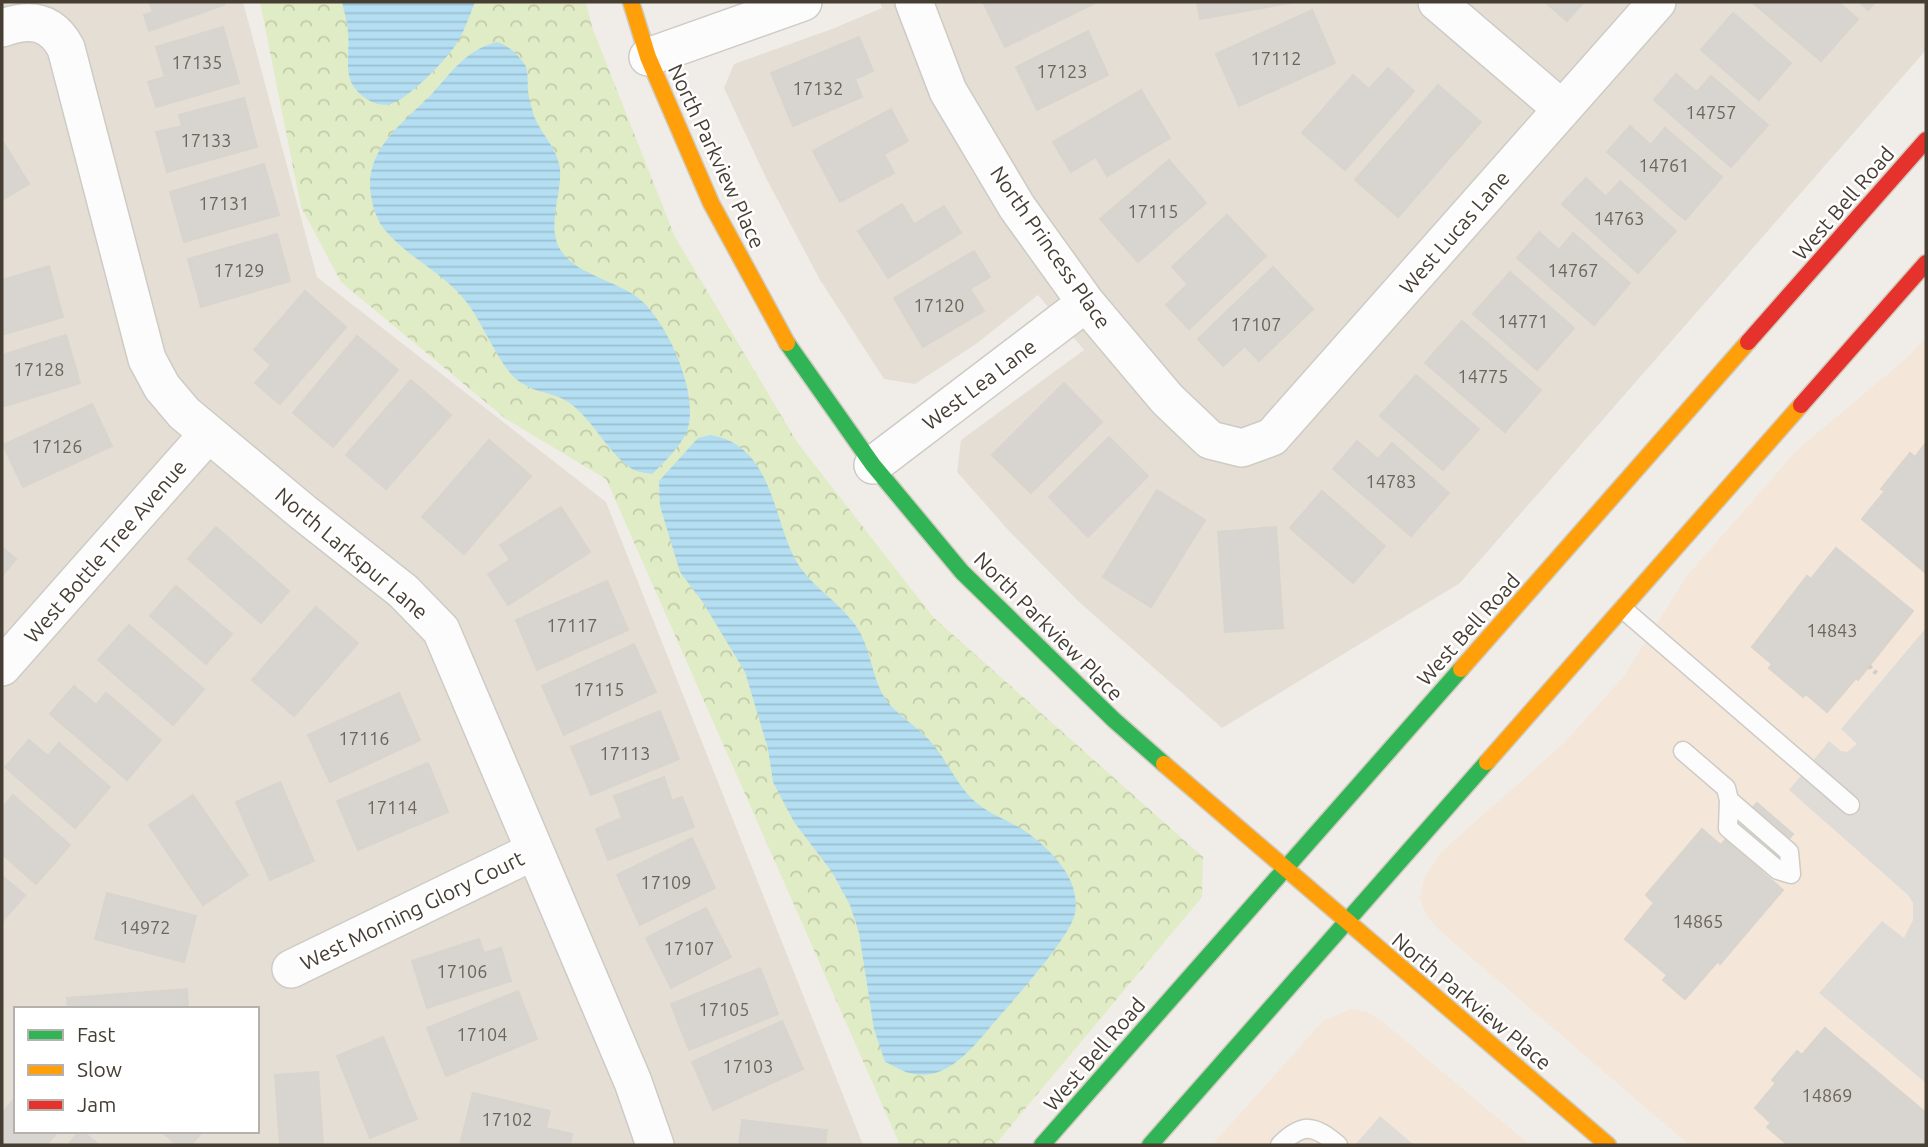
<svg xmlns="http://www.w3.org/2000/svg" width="1928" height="1147" font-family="Ubuntu,sans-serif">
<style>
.residential{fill:#e5ded5;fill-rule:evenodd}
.commercial{fill:#f4e7d9}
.forest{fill:url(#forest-crowns)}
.parking{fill:#dfdcd8}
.water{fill:url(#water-rules)}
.building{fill:#d8d4cf;stroke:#d8d4ce;stroke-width:2}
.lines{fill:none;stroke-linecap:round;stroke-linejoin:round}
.lane-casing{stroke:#cecbc5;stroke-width:21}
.street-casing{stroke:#cecbc5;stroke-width:40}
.fast-casing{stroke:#d1cbbf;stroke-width:19}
.slow-casing{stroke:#d1cbbf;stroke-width:19}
.jam-casing{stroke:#d1cbbf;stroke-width:19}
.path{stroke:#d1cdc9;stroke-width:4.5;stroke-dasharray:3.5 3.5;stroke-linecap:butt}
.lane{stroke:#fdfcfc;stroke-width:18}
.street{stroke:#fdfcfc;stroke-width:37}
.fast{stroke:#30b455;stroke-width:16}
.slow{stroke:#ff9f0a;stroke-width:16}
.jam{stroke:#e5322d;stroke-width:16}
.labels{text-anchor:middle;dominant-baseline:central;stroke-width:5;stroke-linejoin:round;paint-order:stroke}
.number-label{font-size:18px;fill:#6c655c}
.street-label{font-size:21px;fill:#463e33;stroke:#fff}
</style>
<defs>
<pattern id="forest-crowns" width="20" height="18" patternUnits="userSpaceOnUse" patternTransform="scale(1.75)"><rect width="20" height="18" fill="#e0ecc5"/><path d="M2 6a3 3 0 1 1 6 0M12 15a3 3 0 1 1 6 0" fill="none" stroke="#c2cbaa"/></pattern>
<pattern id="water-rules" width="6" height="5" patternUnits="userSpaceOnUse" patternTransform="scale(1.75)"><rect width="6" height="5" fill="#b4def2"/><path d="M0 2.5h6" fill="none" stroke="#9cc0d0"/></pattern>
</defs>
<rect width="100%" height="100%" fill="#f0ede8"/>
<path class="residential" d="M2 2H243L317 277 606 502 863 1145H2ZM16 1009H257V1131H16Z
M880 2H1926V50L1460 583 1222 728 1078 601 1010 532 957 472 961 440 1084 350 1038 295 976 344 915 384 884 379 820 280 766 178 724 88 734 64 832 29 882 8Z"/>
<path class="commercial" d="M1926 337V1145H1689L1439 930 1426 915 1420 898 1424 879 1440 853 1565 742 1624 676 1686 577 1797 450 1909 356Z
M1351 1009 1367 1012 1383 1022 1530 1145H1212L1323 1021Z"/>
<path class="forest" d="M260 2H586L592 27 675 237 797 442 933 617 1203 857 1202 897 995 1145H900L606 479 506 419 341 282 301 207Z"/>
<path class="parking" d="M1926 628V1083L1819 993 1882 921 1904 938 1913 920V903L1908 895 1789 790 1829 741 1841 751 1847 752 1857 744 1841 729Z
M1380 1116 1414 1145H1355Z"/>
<path class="water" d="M342 2H475C469 17 464 33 455 46 444 62 408 99 391 104 376 108 358 96 351 82 345 68 350 48 348 34 348 23 344 12 342 2Z
M497 42C509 46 518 54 525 65 529 72 527 82 528 91 529 99 532 109 534 116 541 134 558 149 560 169 562 192 549 220 557 243 570 276 619 279 643 302 669 327 698 392 688 428 684 443 663 464 652 474 646 473 637 472 632 469 605 451 593 417 565 400 548 391 533 393 516 379 498 363 481 319 464 299 441 271 408 258 384 229 375 218 370 198 370 184 370 147 404 121 428 98 450 75 464 50 497 42Z
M710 435C772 445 772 515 795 559 810 587 841 602 858 629 871 650 872 678 885 698 893 712 919 728 931 742 946 759 955 781 971 798 987 814 1007 819 1025 831 1045 845 1073 871 1075 897 1076 901 1076 908 1075 913 1071 938 1006 1008 987 1031 969 1052 945 1080 914 1074 904 1073 893 1065 885 1062L874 1029 859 933 850 905 832 872 794 822 773 782 768 749 745 672 702 601 680 572 660 506 659 481 698 438Z"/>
<path class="building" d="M149 2H223L224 5 149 31 144 15 153 12Z
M983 2H1097L1005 47Z
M1197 2H1296L1200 19Z
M1545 2H1584L1567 21Z
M1752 2H1838L1858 19 1821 61Z
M1859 2H1875L1868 10Z
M1312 10 1335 63 1239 106 1216 54Z
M1733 13 1791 63 1759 100 1701 50Z
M223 27 239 83 156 107 148 82 165 77 156 47Z
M1088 31 1108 75 1037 110 1016 67Z
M859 37 873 71 855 79 862 97 793 126 771 73Z
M1388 68 1414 91 1345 170 1302 133 1353 75 1369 89Z
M1676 74 1697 92 1711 76 1768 125 1731 167 1654 100Z
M1438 85 1481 122 1398 217 1355 180Z
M1141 90 1170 138 1107 176 1096 157 1071 172 1053 142Z
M244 98 257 147 167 172 156 132 182 126 179 115Z
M891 109 908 141 884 154 894 173 840 202 813 151Z
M1630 126 1651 145 1665 128 1722 177 1685 220 1607 152Z
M2 140 29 184 2 200Z
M1169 160 1206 203 1138 262 1100 219Z
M264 164 279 215 184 242 170 192Z
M1586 178 1606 197 1620 181 1676 231 1638 273 1562 204Z
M902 204 914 224 944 206 961 233 888 278 858 231Z
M1227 215 1266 256 1189 329 1166 305 1188 284 1172 267Z
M1539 232 1559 250 1573 233 1630 283 1594 325 1517 258Z
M277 234 290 281 201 307 188 259Z
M974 251 990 277 970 289 984 311 923 347 894 298Z
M49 266 63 317 2 335V280Z
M1273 267 1313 309 1259 361 1245 346 1223 366 1198 339Z
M1510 272 1574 328 1537 370 1473 314Z
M305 291 346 327 280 404 255 383 271 365 254 350Z
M1462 321 1541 390 1505 432 1425 363Z
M66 335 80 383 2 407V355Z
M357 336 398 370 333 447 293 413Z
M1416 375 1479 429 1443 470 1380 416Z
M411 380 451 415 386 489 346 455Z
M1064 383 1102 422 1031 493 992 455Z
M92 404 112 446 23 487 3 445Z
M1109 437 1148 476 1088 537 1049 497Z
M489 440 531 476 464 554 422 517Z
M1357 441 1378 459 1392 443 1449 493 1411 536 1333 469Z
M1926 443V573L1862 519 1885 491 1881 489 1910 453 1915 457Z
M1157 490 1205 520 1151 607 1103 577Z
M1322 491 1385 546 1353 583 1290 528Z
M561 507 590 552 508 605 488 574 510 560 500 545Z
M216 527 289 591 261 623 188 559Z
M1276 527 1283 628 1225 632 1218 532Z
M2 547 16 559 2 576Z
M1836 548 1913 611 1858 680 1856 678 1827 712 1806 694 1803 697 1769 668 1772 664 1752 647 1807 576 1811 579Z
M607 581 628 630 537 670 516 620Z
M176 586 232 634 206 664 150 616Z
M316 607 358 643 294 716 252 680Z
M129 625 204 689 173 725 98 660Z
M634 644 656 692 564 735 542 686Z
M74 686 96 705 106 693 161 740 127 780 50 714Z
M399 693 420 740 330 782 308 735Z
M660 711 679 759 591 795 571 747Z
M29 740 48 756 59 743 110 787 75 828 5 767Z
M428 763 448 812 358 850 337 801Z
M664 777 672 801 682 797 694 827 608 860 596 829 622 818 614 796Z
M280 782 314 861 270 880 236 802Z
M13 795 70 845 36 884 2 854V808Z
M193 795 248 875 203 905 149 825Z
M1757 803 1793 834 1761 871 1735 849 1731 854 1721 845Z
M1702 829 1731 854 1735 849 1783 890 1720 964 1718 961 1685 999 1663 980 1667 975 1625 939 1654 903 1646 895Z
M692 838 715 888 640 925 617 875Z
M2 876 25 895 2 922Z
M107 893 196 916 184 962 95 939Z
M706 908 731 957 671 988 646 938Z
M479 939 484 953 501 948 511 981 427 1008 412 961Z
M760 968 778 1014 689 1050 671 1004Z
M187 989 188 1009H68L67 998Z
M518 991 537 1039 446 1076 427 1028Z
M782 1021 803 1069 713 1110 692 1062Z
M1825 1028 1926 1113V1145H1788L1767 1127 1771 1123 1755 1108 1776 1083 1772 1080 1797 1051 1802 1055Z
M383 1037 417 1119 370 1138 337 1056Z
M318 1072 323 1145H280L275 1075Z
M473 1093 550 1111 546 1128 572 1134 570 1145H460Z
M15 1098 16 1131H53L56 1134 46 1145H2V1113Z
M742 1120 827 1130 825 1145H739Z
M80 1131H82L99 1145H68Z
M161 1131H203L191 1145H177Z"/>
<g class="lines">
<defs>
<path id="lane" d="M1623 609 1850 805
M1683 751 1726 788 1729 800 1728 828 1778 870 1791 874 1789 852 1729 800
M1280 1145C1303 1122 1314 1125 1338 1145"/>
<path id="street" d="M914 2 948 91 1017 207 1086 303 1167 399 1210 440 1242 448 1272 437 1657 2
M1437 2 1562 109
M2 28C30 18 51 20 66 48L147 359 162 387 184 413 304 513 403 591 441 630 633 1082 655 1145
M648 57 803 2
M873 465 1086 303
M2 667 208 434
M291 969 534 851"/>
<path id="fast" d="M787 343 873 465 962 572 1114 720 1164 764
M1042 1145 1461 669
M1150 1145 1487 762"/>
<path id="slow" d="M631 2 648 57 711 203 787 343
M1461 669 1748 342
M1487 762 1801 405
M1164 764 1608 1145"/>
<path id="jam" d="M1748 342 1926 140
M1801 405 1926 263"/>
</defs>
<use href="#lane" class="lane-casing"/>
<use href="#street" class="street-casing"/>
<use href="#fast" class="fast-casing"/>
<use href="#slow" class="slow-casing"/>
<use href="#jam" class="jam-casing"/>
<path class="path" d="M1869 666 1878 675"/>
<use href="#lane" class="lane"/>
<use href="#street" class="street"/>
<use href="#fast" class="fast"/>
<use href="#slow" class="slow"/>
<use href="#jam" class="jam"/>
</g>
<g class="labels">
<g class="number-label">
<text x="1276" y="58">17112</text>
<text x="197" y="62">17135</text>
<text x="1062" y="71">17123</text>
<text x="818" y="88">17132</text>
<text x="1711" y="112">14757</text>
<text x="206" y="140">17133</text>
<text x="1664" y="165">14761</text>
<text x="224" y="203">17131</text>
<text x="1153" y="211">17115</text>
<text x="1619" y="218">14763</text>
<text x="239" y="270">17129</text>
<text x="1573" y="270">14767</text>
<text x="939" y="305">17120</text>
<text x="1523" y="321">14771</text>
<text x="1256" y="324">17107</text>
<text x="39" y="369">17128</text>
<text x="1483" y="376">14775</text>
<text x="57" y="446">17126</text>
<text x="1391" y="481">14783</text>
<text x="572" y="625">17117</text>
<text x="1832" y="630">14843</text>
<text x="599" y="689">17115</text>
<text x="364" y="738">17116</text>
<text x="625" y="753">17113</text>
<text x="392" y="807">17114</text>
<text x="666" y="882">17109</text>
<text x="1698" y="921">14865</text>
<text x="145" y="927">14972</text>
<text x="689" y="948">17107</text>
<text x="462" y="971">17106</text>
<text x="724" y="1009">17105</text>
<text x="482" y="1034">17104</text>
<text x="748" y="1066">17103</text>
<text x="1827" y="1095">14869</text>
<text x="507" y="1119">17102</text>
</g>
<g class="street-label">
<text transform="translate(717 156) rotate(65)">North Parkview Place</text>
<text transform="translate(1843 203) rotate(-49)">West Bell Road</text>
<text transform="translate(1454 232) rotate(-49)">West Lucas Lane</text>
<text transform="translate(1051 247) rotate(55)">North Princess Place</text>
<text transform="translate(979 384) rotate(-37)">West Lea Lane</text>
<text transform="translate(105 551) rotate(-49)">West Bottle Tree Avenue</text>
<text transform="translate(352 553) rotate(40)">North Larkspur Lane</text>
<text transform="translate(1049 626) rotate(45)">North Parkview Place</text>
<text transform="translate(1468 629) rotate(-48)">West Bell Road</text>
<text transform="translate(412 910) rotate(-26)">West Morning Glory Court</text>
<text transform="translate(1472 1001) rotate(40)">North Parkview Place</text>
<text transform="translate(1094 1054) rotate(-49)">West Bell Road</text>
</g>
</g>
<rect width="1928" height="1147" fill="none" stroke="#463e33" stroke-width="7"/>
<rect x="14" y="1007" width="245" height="126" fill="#ffffff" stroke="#b5b2ad" stroke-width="2"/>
<rect x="28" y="1030" width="35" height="10" fill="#30b455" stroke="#b5b2ad" stroke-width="2"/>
<text x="77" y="1042" font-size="21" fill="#463e33">Fast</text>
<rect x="28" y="1065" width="35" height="10" fill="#ff9f0a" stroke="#b5b2ad" stroke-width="2"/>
<text x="77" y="1077" font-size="21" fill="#463e33">Slow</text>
<rect x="28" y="1100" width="35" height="10" fill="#e5322d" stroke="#b5b2ad" stroke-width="2"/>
<text x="77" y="1112" font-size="21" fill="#463e33">Jam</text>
</svg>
